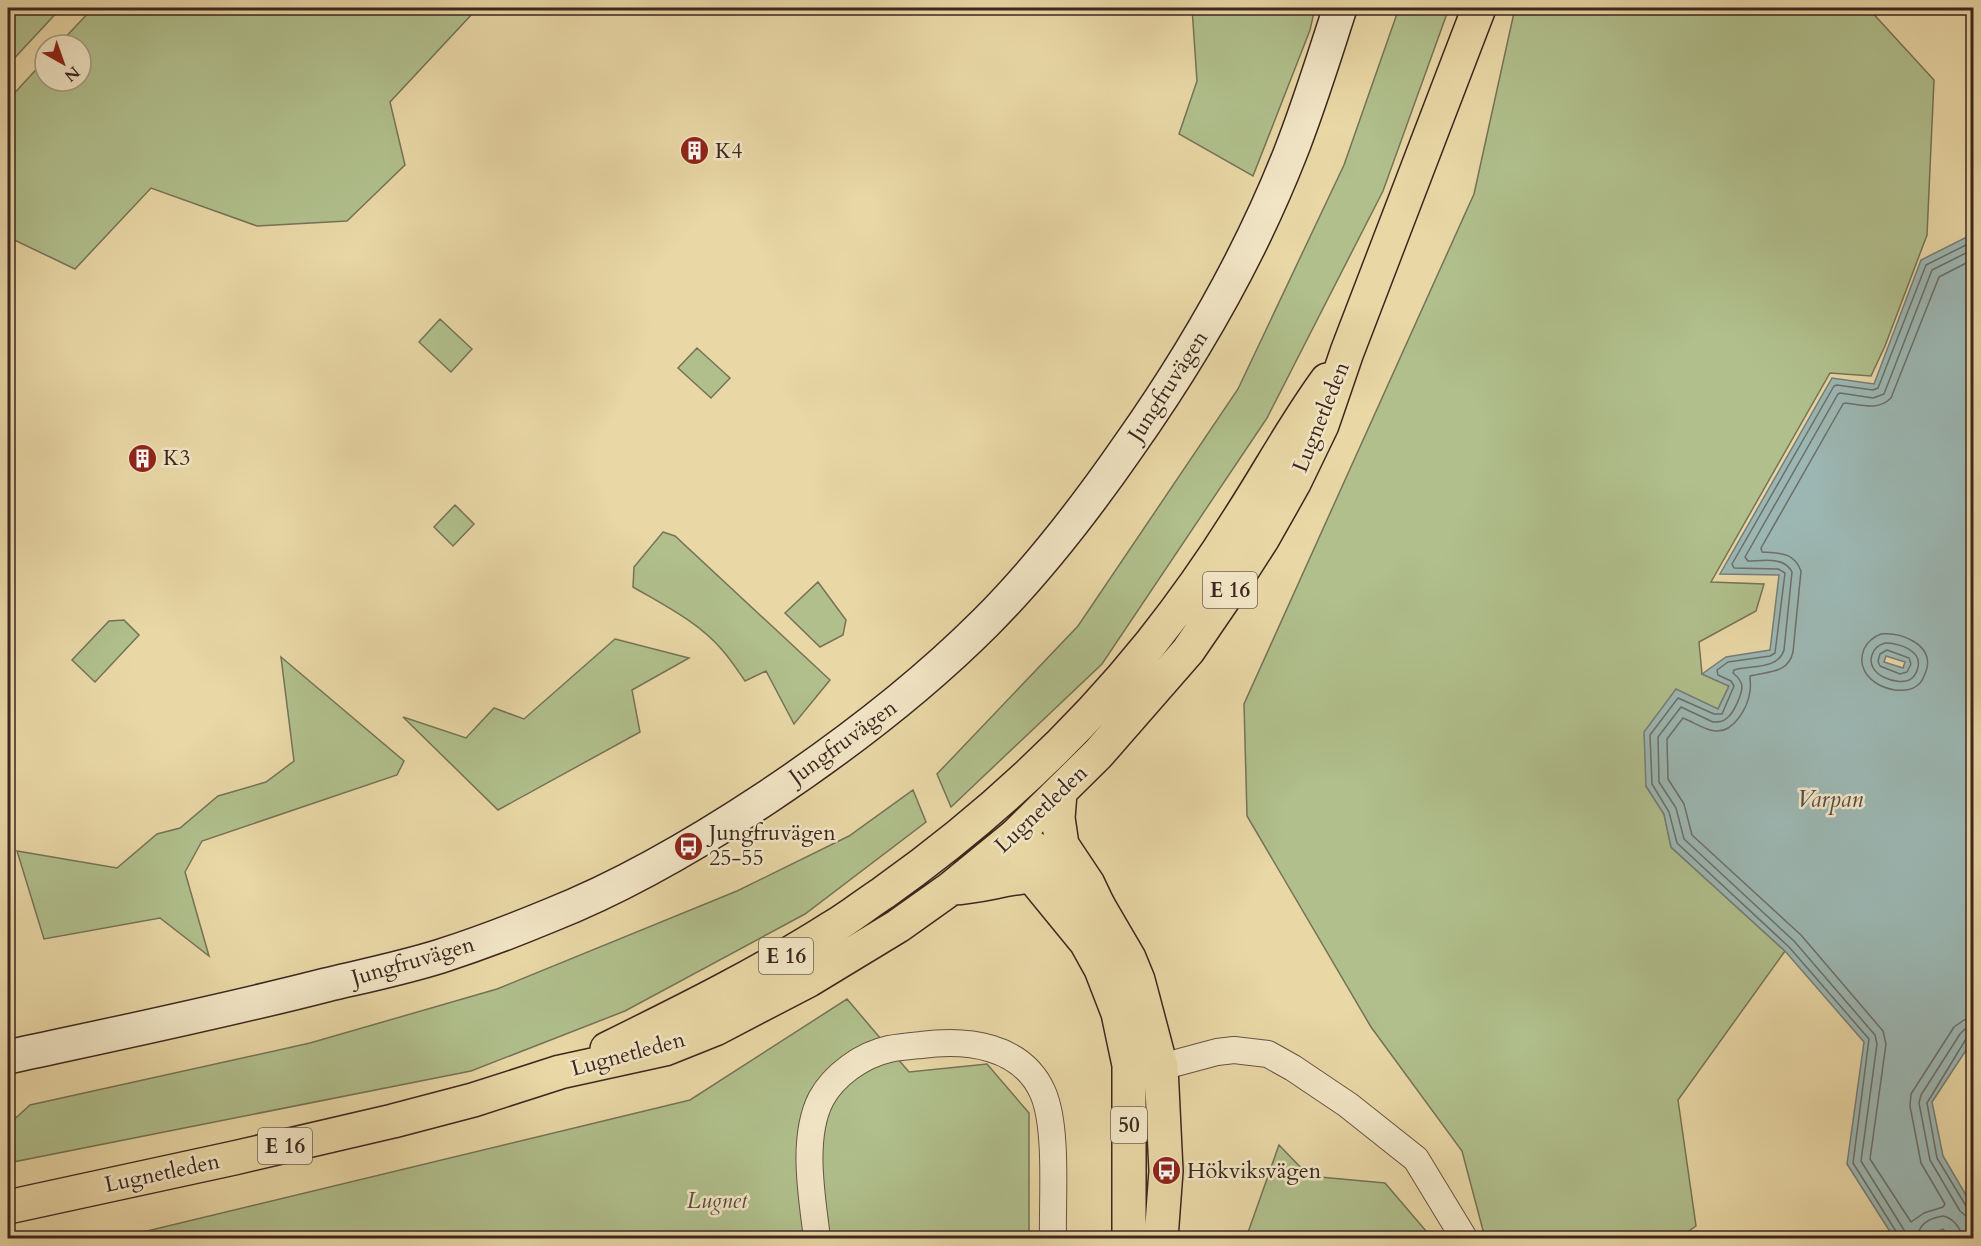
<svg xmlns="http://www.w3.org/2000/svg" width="1981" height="1246" font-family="Cardo,serif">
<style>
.green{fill:#b0bf8c;stroke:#767356;stroke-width:1.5}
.water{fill:#9cb7b3;stroke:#767d78;stroke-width:1.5;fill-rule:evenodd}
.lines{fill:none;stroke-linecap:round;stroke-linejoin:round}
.shore{stroke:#6c6f69;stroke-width:1.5}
.street-casing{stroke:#675341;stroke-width:28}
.secondary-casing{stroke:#3c271f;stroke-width:36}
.primary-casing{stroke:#3c271f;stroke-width:36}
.highway-casing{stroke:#3c271f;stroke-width:36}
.street{stroke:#f1e5c5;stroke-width:26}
.secondary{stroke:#f1e5c5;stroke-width:33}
.primary{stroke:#e9d7a6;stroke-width:33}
.highway{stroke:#e9d7a6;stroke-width:33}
.labels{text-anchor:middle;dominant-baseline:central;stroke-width:5;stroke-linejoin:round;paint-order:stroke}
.shield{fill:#f1e5c5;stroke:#726051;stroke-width:1.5}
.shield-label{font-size:21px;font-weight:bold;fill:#3c271f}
.poi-label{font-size:22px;fill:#3c271f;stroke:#f1e5c5;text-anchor:start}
.street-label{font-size:22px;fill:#3c271f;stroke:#f1e5c5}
.park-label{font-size:22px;font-style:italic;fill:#594d3a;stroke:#f1e5c5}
.water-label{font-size:24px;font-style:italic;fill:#544b44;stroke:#f1e5c5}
</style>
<rect width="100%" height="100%" fill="#e9d7a6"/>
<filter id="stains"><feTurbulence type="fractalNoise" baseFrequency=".00333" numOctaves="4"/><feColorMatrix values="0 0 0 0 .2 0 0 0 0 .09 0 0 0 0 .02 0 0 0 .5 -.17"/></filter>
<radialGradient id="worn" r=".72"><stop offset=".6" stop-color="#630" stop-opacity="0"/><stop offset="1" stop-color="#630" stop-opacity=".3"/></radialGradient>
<path class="green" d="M8 8H61L8 65Z
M93 8H491L474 12 390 102 405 165 347 221 257 226 151 188 75 269 8 237V100L45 60V81H81V45H58Z
M1192 8H1315L1310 30 1253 176 1179 134 1197 81Z
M1399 8H1449L1383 191 1267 418 1102 664 951 807 937 774 1078 626 1238 389 1344 165Z
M1515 8H1868L1934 80 1927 235 1885 346 1871 376 1830 373 1711 582 1764 584 1756 611 1699 642 1702 674 1729 686 1718 709 1646 786 1664 814 1671 847 1785 951 1678 1100 1696 1226 1679 1238H1485L1462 1151 1371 1027 1247 816 1244 704 1474 194Z
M440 319 472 349 451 372 419 342Z
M697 348 730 378 711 398 678 368Z
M455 505 474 524 453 546 434 527Z
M663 532 675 536 830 680 794 724 766 671 745 681C738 671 731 660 723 651 700 623 664 605 633 587L634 567Z
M818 582 846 620 843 635 820 647 785 613Z
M124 620 139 635 95 682 72 660 109 621Z
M615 639 689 658 632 690 640 732 498 810 403 717 466 738 494 708 524 719Z
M281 657 404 761 397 775 202 841 185 872 209 956 160 918 44 939 17 851 117 868 157 834 180 828 218 796 266 782 294 761Z
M913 790 926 822 805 914 625 1011 471 1071 8 1163V1125L30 1105 310 1043 497 989 737 891 849 836Z
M847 999 909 1072 987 1064 1029 1113V1238H118L690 1100Z
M1279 1145 1309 1176 1385 1183 1432 1238H1246Z"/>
<path class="water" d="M1973 231 1974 1038 1932 1102 1943 1156 1973 1207V1238H1950L1943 1229 1932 1234V1238H1894L1847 1164 1864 1042 1785 951 1671 847 1664 814 1646 786 1644 732 1676 689 1718 709 1729 686 1702 674 1726 657 1770 650 1779 575 1720 574 1832 378 1874 384 1921 260 1971 235ZM1886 656 1905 662 1903 668 1884 662Z"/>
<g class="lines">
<path class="shore" d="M1974 259 1939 277 1891 398C1878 411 1862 405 1845 403L1843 404 1761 548 1762 552C1780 553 1794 552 1801 571L1793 652C1788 674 1768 671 1750 676 1750 681 1751 686 1750 691 1748 707 1734 733 1715 731 1704 730 1694 722 1683 718L1667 739 1668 779 1684 804 1692 835 1801 935 1883 1031 1886 1044 1870 1159 1911 1222 1924 1213 1943 1207 1945 1204 1921 1163 1910 1106 1911 1094 1954 1027 1964 1020 1974 1019
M1881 634C1901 632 1932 644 1927 668 1925 675 1923 681 1918 685 1900 700 1851 682 1864 649 1868 641 1873 637 1881 634Z
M1885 643C1898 643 1922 650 1918 667 1917 672 1915 676 1911 679 1899 687 1865 675 1872 655 1874 648 1878 645 1885 643Z
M1887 650 1909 658 1911 664 1907 672 1900 674 1880 666 1878 661 1880 654Z
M1974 1028 1965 1029 1960 1034 1921 1095 1919 1103 1930 1160 1960 1211 1966 1216H1974
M1974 1036 1966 1039 1927 1103 1937 1158 1966 1206 1974 1209
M1898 1238 1897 1233 1853 1163 1869 1039 1789 947 1677 843 1669 812 1652 784 1650 735 1678 698 1714 714H1722L1734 686 1731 681 1718 675 1717 670 1728 662 1770 656 1775 653 1785 573 1778 569 1734 568 1732 564 1834 386 1837 385 1873 390 1878 388 1926 265 1974 241
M1906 1238 1904 1230 1861 1161 1877 1044 1875 1035 1794 941 1684 839 1676 808 1659 782 1658 737 1681 707 1713 722C1719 722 1723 722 1727 718 1734 713 1742 694 1742 686 1741 680 1738 677 1733 673L1734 670C1750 665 1778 670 1784 650L1792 572C1784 556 1763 561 1748 561L1745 557 1838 394 1840 393 1873 398 1884 394 1932 270 1974 249
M1918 1238C1918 1224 1930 1218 1943 1216 1953 1218 1961 1228 1962 1238"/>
<defs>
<path id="street" d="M1161 1067 1217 1052 1234 1050 1268 1054 1293 1068 1348 1105 1416 1159 1464 1238
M817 1238C812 1197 801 1138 821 1099 834 1075 862 1055 889 1049 899 1047 911 1046 921 1045 967 1039 1022 1045 1043 1093 1058 1128 1052 1200 1053 1238"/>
<path id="secondary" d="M8 1057C114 1034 221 1012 326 985 364 976 403 968 441 956 478 944 515 930 551 915 627 885 698 843 766 798 844 746 919 689 985 623 1039 569 1085 509 1128 447 1193 355 1249 258 1290 154 1309 106 1324 57 1340 8"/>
<path id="primary" d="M1016 835 1061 868 1080 890 1098 905 1129 958 1138 980 1161 1067 1166 1171 1161 1238
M1022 851 1032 876 1086 942 1101 969 1118 1013 1129 1065V1238"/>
<path id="highway" d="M1060 793 1058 818 1062 845 1088 884 1098 905
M952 888C981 887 1004 878 1032 876
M607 1049C684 1011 761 973 833 927 850 917 866 904 883 893 983 822 1074 739 1151 643 1182 604 1211 563 1238 520 1268 474 1294 425 1327 380
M8 1207 234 1158 393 1121 473 1100 560 1072 665 1049 715 1029 809 980 898 926 950 889 1016 835 1098 754 1188 651 1227 594 1263 538 1294 483 1322 425 1347 352 1479 8"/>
</defs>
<use href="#street" class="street-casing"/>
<use href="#secondary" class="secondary-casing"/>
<use href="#primary" class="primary-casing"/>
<use href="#highway" class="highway-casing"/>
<use href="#street" class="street"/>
<use href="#secondary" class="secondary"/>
<use href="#primary" class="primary"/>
<use href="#highway" class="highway"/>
</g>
<defs>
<symbol id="building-disc" viewBox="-11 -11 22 22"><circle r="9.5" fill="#8f2418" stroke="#f1e5c5"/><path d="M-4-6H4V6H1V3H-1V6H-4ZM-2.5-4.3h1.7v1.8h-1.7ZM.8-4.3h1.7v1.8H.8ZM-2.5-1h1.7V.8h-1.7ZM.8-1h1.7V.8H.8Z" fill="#fff"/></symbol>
<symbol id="bus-disc" viewBox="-11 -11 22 22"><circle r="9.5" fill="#8f2418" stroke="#f1e5c5"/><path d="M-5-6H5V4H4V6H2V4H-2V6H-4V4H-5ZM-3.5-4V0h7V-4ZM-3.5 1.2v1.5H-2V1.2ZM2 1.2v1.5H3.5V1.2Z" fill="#fff"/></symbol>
</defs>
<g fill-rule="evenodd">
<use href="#building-disc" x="678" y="134" width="33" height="33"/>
<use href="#building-disc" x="126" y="442" width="33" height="33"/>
<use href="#bus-disc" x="672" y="830" width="33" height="33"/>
<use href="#bus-disc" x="1150" y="1154" width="33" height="33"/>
</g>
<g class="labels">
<g class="shield">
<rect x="1203" y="572" width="54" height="36" rx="4.5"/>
<rect x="759" y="938" width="54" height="36" rx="4.5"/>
<rect x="1111" y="1107" width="36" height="36" rx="4.5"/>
<rect x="258" y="1128" width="54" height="36" rx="4.5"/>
</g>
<g class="shield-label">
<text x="1230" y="590">E 16</text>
<text x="786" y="956">E 16</text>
<text x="1129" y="1125">50</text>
<text x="285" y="1146">E 16</text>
</g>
<g class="poi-label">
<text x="715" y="151">K4</text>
<text x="163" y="458">K3</text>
<text x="709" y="833">Jungfruvägen<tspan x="709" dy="25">25-55</tspan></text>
<text x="1187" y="1171">Hökviksvägen</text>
</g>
<g class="street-label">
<text transform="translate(1168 386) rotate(-57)">Jungfruvägen</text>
<text transform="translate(1321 417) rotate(-68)">Lugnetleden</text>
<text transform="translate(843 742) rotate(-36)">Jungfruvägen</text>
<text transform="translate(1041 809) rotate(-43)">Lugnetleden</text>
<text transform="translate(413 961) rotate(-16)">Jungfruvägen</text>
<text transform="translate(628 1054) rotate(-15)">Lugnetleden</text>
<text transform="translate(162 1173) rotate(-12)">Lugnetleden</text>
</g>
<g class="park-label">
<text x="717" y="1201">Lugnet</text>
</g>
<g class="water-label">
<text x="1830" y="799">Varpan</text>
</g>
</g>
<rect width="1981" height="1246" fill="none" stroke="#e9d7a6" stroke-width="30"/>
<rect x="9" y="9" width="1963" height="1228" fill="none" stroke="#3c271f" stroke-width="3"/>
<rect x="15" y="15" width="1951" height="1216" fill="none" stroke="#3c271f" stroke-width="1.5"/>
<g transform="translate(63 63) rotate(140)"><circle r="28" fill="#f1e5c5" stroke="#a99983" stroke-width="1.5"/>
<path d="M0-4.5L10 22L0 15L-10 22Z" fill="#8f2418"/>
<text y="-9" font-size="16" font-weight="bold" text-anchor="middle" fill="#3c271f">N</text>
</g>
<rect width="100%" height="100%" filter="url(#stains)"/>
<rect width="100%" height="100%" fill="url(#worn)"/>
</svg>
